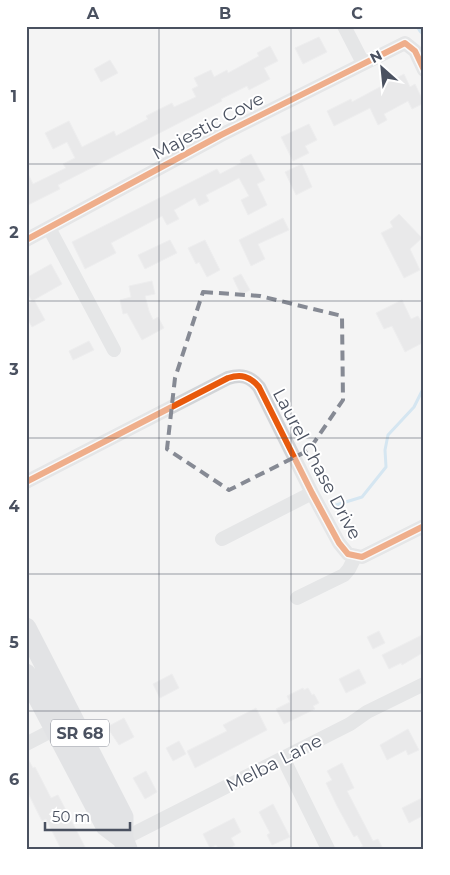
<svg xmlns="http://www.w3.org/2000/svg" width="450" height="875" font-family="Montserrat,sans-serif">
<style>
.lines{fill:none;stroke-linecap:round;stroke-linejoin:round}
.stream{stroke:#afd4ee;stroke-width:3}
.canal{stroke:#afd4ee;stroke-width:12}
.building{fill:#dbdbdd;stroke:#e5e5e7}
.minor{stroke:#d2d4d7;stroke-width:14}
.primary{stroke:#cdcfd3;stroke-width:21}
.cycleway-casing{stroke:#fff;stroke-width:9}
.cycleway{stroke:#e8590c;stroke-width:6}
.marked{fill:none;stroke:#868a94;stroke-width:4;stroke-dasharray:10 6;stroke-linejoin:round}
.grid{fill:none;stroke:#4a5160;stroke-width:1;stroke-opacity:0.55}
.labels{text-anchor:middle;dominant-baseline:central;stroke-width:4;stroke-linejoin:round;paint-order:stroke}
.shield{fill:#fff;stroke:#808590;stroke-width:1}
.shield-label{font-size:16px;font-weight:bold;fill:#4a5160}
.street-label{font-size:18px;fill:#4a5160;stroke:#fff}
.neatline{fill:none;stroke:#4a5160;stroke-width:2}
.grid-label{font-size:16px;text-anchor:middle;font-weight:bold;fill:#4a5160}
</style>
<rect width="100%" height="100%" fill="#f4f4f4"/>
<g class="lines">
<path class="stream" d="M336 505 362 497 386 467 385 450 388 435 414 407 424 387"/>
<path class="canal" d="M422 26 424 29"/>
</g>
<path class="building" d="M319 37 327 52 303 64 295 48Z
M270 46 278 61 264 68 270 79 249 90 247 86 221 99 222 101 58 185 60 189 26 206V170L33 184 66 168 63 164 75 158 67 142 53 149 45 133 69 121 82 147 114 131 116 136 148 119 146 116 172 103 174 107 196 97 192 89 198 86 194 78 211 70 214 77 227 70 228 73 259 56 257 53Z
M110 60 118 73 101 82 94 69Z
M404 74 410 87 415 84 424 103 412 109 408 101 384 114 387 120 378 125 370 108 334 126 327 111 351 99 352 102Z
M309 124 317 140 305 146 309 153 293 161 281 137Z
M251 154 265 180 257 184 267 205 248 215 241 200 249 196 239 178 206 195 209 201 199 206 195 198 174 210 179 219 167 225 162 216 111 243 116 253 85 269 72 242 217 169 220 174 241 163 240 160Z
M302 164 312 187 296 195 285 172Z
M399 214 422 238 410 249 420 270 404 278 381 233 393 227 390 222Z
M283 218 289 230 258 244 265 259 251 266 239 240Z
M170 240 177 253 145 269 138 255Z
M205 240 220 270 207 277 199 262 196 264 188 248Z
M51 264 62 284 32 301 26 291V278Z
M241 274 250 290 241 295 233 278Z
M152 281 155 294 145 296 149 311 153 320 158 317 164 328 142 340 127 313 123 314 120 300 131 297 129 286Z
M34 300 45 320 32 327 26 316V305Z
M402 300 411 319 418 316 424 326V342L405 352 392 326 384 329 376 313Z
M89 341 94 350 73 360 69 351Z
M379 631 385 643 373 649 367 637Z
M424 634V652L402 665 401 663 389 669 382 655Z
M359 669 366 683 346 693 339 679Z
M172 674 179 688 160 698 153 684Z
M303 688 304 690 308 688 312 695 314 694 319 703 313 706 315 709 284 724 276 709 290 702 287 696Z
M256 708 267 730 195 768 187 751 227 731 223 725Z
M124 718 134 737 119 745 107 727Z
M408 729 419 750 408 755 406 750 387 760 380 745Z
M179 741 186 754 173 761 166 748Z
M26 755 33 768 35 767 51 798 58 795 86 849H61L46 819 42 821 29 795 26 796Z
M342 763 354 788 347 791 373 841 378 839 383 849H358L363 846 357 835 354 837 337 806 326 783 332 780 327 771Z
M146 771 157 792 145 799 133 778Z
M424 797V815L409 823 402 808Z
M273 804 290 837 272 845 267 835 270 833 259 812Z
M234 818 241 832 231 838 235 845 228 849H219L216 845 210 848 203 834Z"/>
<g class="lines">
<path class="minor" d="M344 26 363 63
M49 228 114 350
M26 240 221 135 405 43 415 51 424 70
M26 482 228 378C241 374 250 376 259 387L312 493 339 543 348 554 362 557 424 526
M222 539 312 493
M297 598 344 575 349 569 355 557
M26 744 55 729
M283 758 328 849
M123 839 350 724 367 712 424 684"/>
<path class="primary" d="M26 628 123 817V839
M26 674 106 826 123 839 127 849"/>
<defs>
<path id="cycleway" d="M26 240 221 135 405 43 415 51 424 70
M26 482 228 378C241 374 250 376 259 387L312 493 339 543 348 554 362 557 424 526"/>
</defs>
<use href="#cycleway" class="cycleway-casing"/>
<use href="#cycleway" class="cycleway"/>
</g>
<path d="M0 0H450V875H0ZM203 292 260 296 342 316 343 400 309 450 229 490 167 449 175 378Z" fill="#f4f4f4" fill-opacity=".55" fill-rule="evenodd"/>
<path class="marked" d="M203 292 260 296 342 316 343 400 309 450 229 490 167 449 175 378Z"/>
<path class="grid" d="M159 26V849M291 26V849M26 164H424M26 301H424M26 438H424M26 574H424M26 711H424"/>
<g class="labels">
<rect class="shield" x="51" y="719.5" width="58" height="27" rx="4"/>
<g class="shield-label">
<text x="80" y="733">SR 68</text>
</g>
<g class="street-label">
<text transform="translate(208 126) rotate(-28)">Majestic Cove</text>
<text transform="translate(317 464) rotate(62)">Laurel Chase Drive</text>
<text transform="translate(274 763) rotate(-27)">Melba Lane</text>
</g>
</g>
<rect width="450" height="875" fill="none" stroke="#ffffff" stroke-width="55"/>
<g transform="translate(382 68) rotate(333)" stroke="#ffffff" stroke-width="4" paint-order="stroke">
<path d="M0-4L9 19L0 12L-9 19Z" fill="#4a5160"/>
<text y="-8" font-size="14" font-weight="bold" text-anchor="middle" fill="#4a5160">N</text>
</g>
<path d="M45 822v8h85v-8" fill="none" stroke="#4a5160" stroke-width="2.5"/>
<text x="52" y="822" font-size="15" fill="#4a5160" stroke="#ffffff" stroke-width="4" paint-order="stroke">50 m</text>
<rect x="28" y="28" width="394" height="820" class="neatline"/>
<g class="grid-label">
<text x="93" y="19">A</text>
<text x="225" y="19">B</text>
<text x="357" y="19">C</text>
<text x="14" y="102">1</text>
<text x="14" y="238">2</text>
<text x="14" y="375">3</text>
<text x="14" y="512">4</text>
<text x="14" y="648">5</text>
<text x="14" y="785">6</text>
</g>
</svg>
